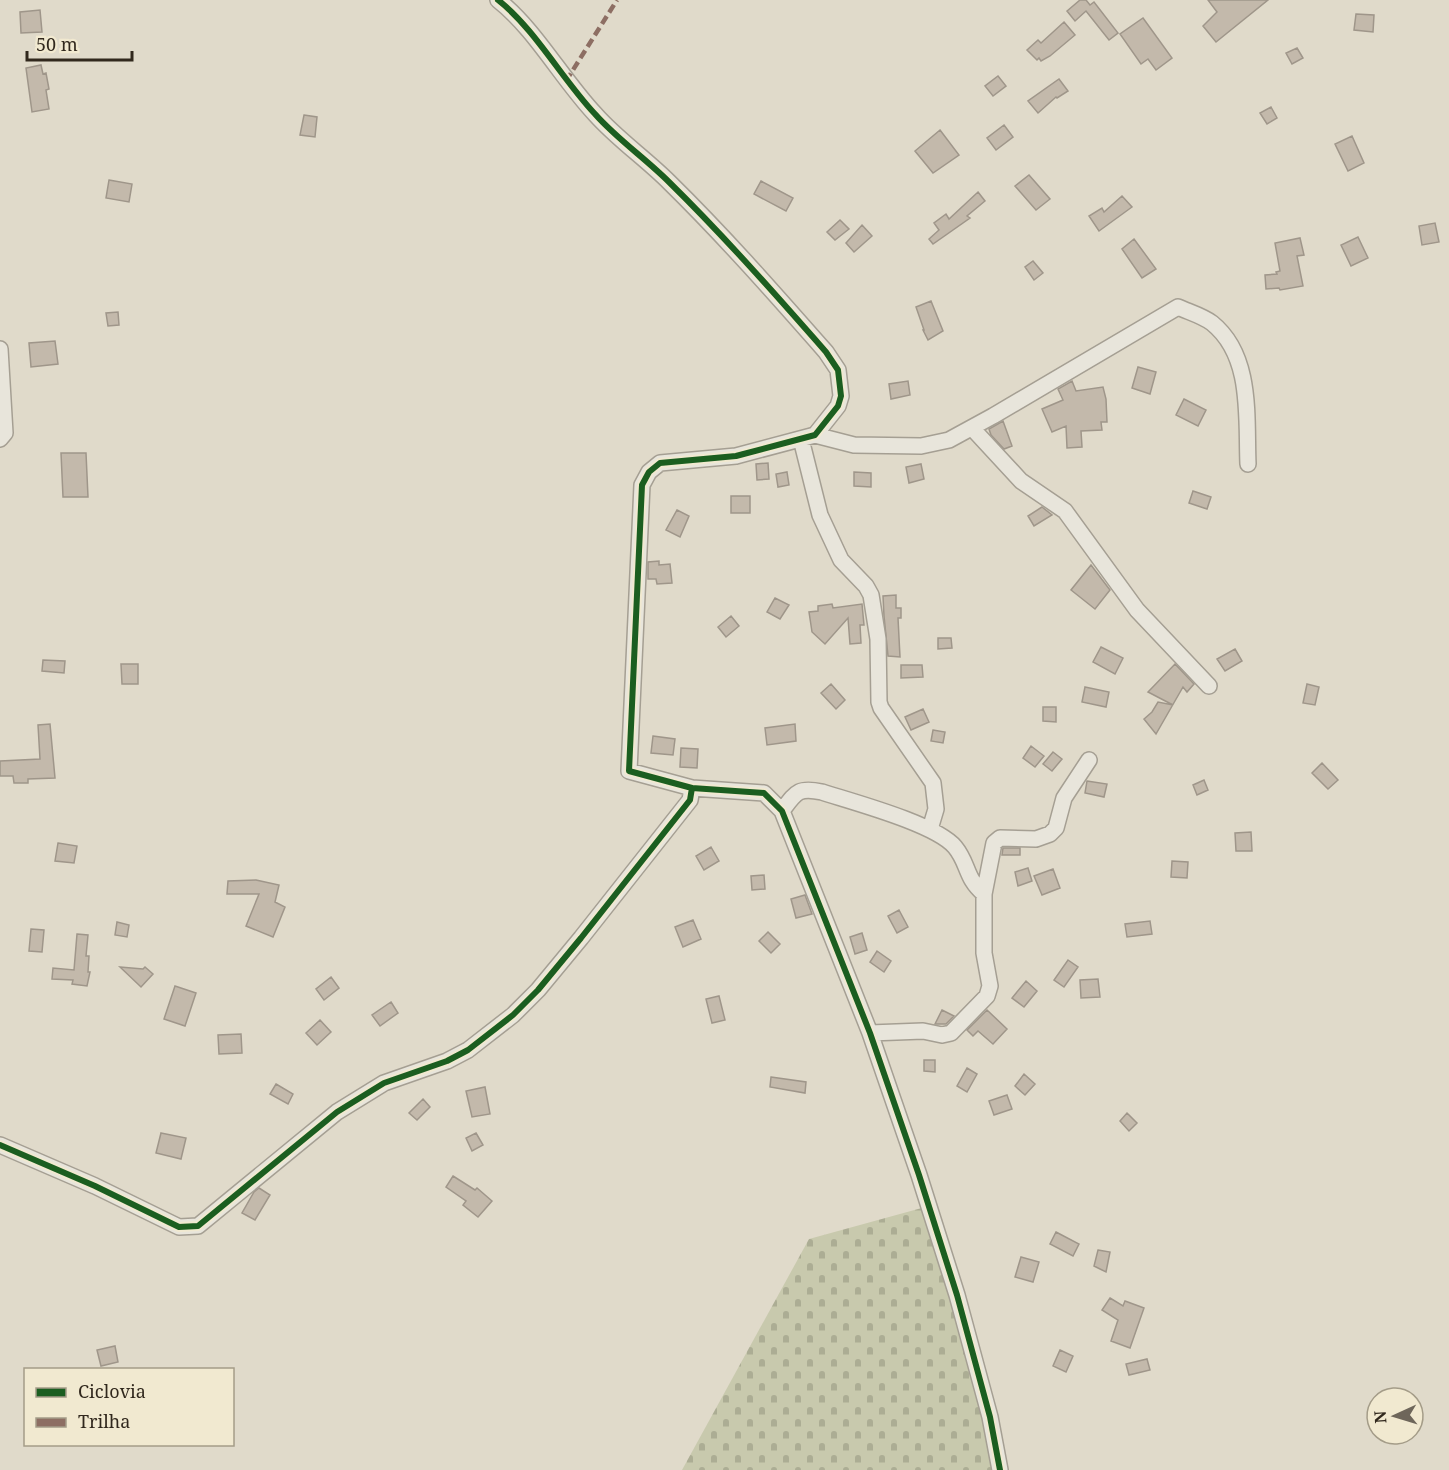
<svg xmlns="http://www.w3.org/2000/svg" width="1449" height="1470" font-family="'Noto Serif',serif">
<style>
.cemetery{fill:url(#cemetery-stones)}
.building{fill:#c3b9ab;stroke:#9f968a;stroke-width:1.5}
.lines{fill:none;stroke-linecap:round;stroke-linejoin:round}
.minor-casing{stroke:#a59f93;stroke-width:18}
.minor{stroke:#e8e5db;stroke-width:15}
.quiet{stroke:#8d6e63;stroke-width:4.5;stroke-dasharray:9 4.5;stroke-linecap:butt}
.cycleway-casing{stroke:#f1e9d0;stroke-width:10}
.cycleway{stroke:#1b5e20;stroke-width:6}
</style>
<defs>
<pattern id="cemetery-stones" width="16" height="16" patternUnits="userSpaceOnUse" patternTransform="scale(1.5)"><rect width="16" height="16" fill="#c8c9ad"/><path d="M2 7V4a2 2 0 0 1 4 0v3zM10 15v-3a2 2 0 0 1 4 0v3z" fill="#acad94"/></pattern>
</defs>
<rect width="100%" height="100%" fill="#e0daca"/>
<path class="cemetery" d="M929 1206 990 1417 991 1470H682L809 1239Z"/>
<path class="building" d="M1080 0H1086L1090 5 1094 2 1118 33 1109 40 1086 11 1075 21 1067 11Z
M1208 0H1268L1216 42 1203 26 1217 12Z
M40 10 42 32 21 33 20 12Z
M1356 14 1374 15 1373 32 1354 30Z
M1143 18 1172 58 1156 70 1148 59 1141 64 1120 34Z
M1064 22 1075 35 1050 56 1041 61 1039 58 1037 60 1027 50 1038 40 1041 43Z
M1297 48 1303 58 1292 64 1286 53Z
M41 65 43 74 46 73 49 89 46 90 49 109 32 112 26 68Z
M998 76 1006 86 993 96 985 86Z
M1059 79 1068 91 1057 98 1056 97 1038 113 1028 101Z
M1271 107 1277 118 1267 124 1260 113Z
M304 115 317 117 315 137 300 135Z
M1004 125 1013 137 996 150 987 138Z
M940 130 959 155 933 173 915 151Z
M1352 136 1364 163 1348 171 1335 144Z
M1029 175 1050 199 1036 210 1015 186Z
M109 180 132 184 129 202 106 198Z
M761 181 793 198 786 211 754 194Z
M978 192 985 201 967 216 970 218 933 244 929 239 939 230 934 223 946 214 949 219Z
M1122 196 1132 207 1099 231 1089 216 1102 208 1104 212Z
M840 220 849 229 835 240 827 232Z
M1435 223 1439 242 1422 245 1419 226Z
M862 225 872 236 854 252 846 243Z
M1358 237 1368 258 1351 266 1341 245Z
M1300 238 1304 255 1297 256 1303 286 1280 290 1279 288 1266 289 1265 275 1277 274 1276 272 1280 271 1275 243Z
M1134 239 1156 269 1142 278 1122 249Z
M1033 261 1043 273 1034 280 1025 267Z
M931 301 943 331 928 340 923 330H924L916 307Z
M118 312 119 325 108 326 106 313Z
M55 341 58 364 31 367 29 343Z
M1138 367 1156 372 1150 394 1132 388Z
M908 381 910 395 891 399 889 384Z
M1072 381 1076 391 1103 387 1106 399 1107 422H1101L1102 430 1081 431 1082 447 1067 448 1066 426 1052 432 1042 409 1063 400 1058 389Z
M1184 399 1206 410 1198 426 1176 415Z
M1003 421 1012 446 1004 449 991 435 989 429Z
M61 453H86L88 497H63Z
M768 463 769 479 757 480 756 464Z
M921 464 924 479 909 483 906 467Z
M787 472 789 485 778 487 776 474Z
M854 472 871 473V487L854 486Z
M1193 491 1211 497 1207 509 1189 503Z
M731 496H750V513H731Z
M1042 507 1052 515 1034 526 1028 516Z
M677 510 689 516 680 537 666 530Z
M659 561V565L670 564 672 583 657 584 656 579H648V562Z
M1091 565 1110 590 1095 609 1071 590Z
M896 595V608H901V618H898L900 657 888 656 884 616 883 596Z
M775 598 789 605 780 619 767 612Z
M832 604 833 608 862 604 864 625H860L861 643 850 644 848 618 825 644 812 632 809 612 818 611V606Z
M731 616 739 626 726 637 718 627Z
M938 638H951L952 648 938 649Z
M1101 647 1123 658 1115 674 1093 662Z
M1235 649 1242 661 1225 671 1217 659Z
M43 660 65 661 64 673 42 671Z
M121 664H138V684H122Z
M1175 664 1194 684 1187 692 1183 687 1156 734 1144 719 1152 712 1158 702 1173 705 1148 692Z
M901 665H922L923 677 901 678Z
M831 684 845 700 836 709 821 693Z
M1307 684 1319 687 1315 705 1303 703Z
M1085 687 1109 692 1106 707 1082 702Z
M1043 707H1056V722L1043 721Z
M923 709 929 722 911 730 905 717Z
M50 724 55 778 28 779V783H14L13 776H0V761L40 759 38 725Z
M795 724 796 741 767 745 765 728Z
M933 730 945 732 943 743 931 741Z
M653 736 675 739 673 755 651 753Z
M1031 746 1044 756 1035 767 1023 758Z
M681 748 698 749 697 768 680 767Z
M1053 752 1062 759 1052 771 1043 764Z
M1322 763 1338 780 1328 789 1312 773Z
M1204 780 1208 790 1197 795 1193 785Z
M1087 781 1107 784 1104 797 1085 793Z
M1251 832 1252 851H1236L1235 833Z
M58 843 77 846 74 863 55 861Z
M711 847 719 861 704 870 696 856Z
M1003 848H1020V855H1002Z
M1172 861 1188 862 1187 878 1171 877Z
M1028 868 1032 881 1018 886 1015 872Z
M1053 869 1060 888 1042 895 1034 876Z
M764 875 765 889 752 890 751 876Z
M256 880 279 885 275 902 285 907 273 937 246 926 259 894H227L228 881Z
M805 895 812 914 796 918 791 899Z
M899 910 908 927 897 933 888 916Z
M693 920 701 939 683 947 675 927Z
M1150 921 1152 934 1127 937 1125 924Z
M117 922 129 925 127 937 115 935Z
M31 929 44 930 42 952 29 951Z
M768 932 780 944 771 953 759 941Z
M862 933 867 950 855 954 850 937Z
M77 934 88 935 86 956H89L88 972H90L87 986 72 984 73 980 52 979 53 968 74 970Z
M877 951 891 961 884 972 870 962Z
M1068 960 1078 967 1064 987 1054 980Z
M120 967 143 969 145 967 153 974 141 987Z
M331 977 339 988 324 1000 316 989Z
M1098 979 1100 997 1081 998 1080 980Z
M1026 981 1037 991 1024 1007 1012 998Z
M175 986 196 993 185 1026 164 1019Z
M719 996 725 1020 712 1023 706 999Z
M391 1002 398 1013 380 1026 372 1015Z
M942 1010 954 1016 946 1024H935Z
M987 1010 1007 1029 993 1044 978 1031 973 1036 967 1030Z
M320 1020 331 1032 317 1045 306 1033Z
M241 1034 242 1053 219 1054 218 1035Z
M924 1060H935V1072L924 1071Z
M967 1068 977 1074 967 1092 957 1086Z
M1024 1074 1035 1084 1025 1095 1015 1086Z
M771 1077 806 1082 805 1093 770 1087Z
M276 1084 293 1094 288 1104 270 1094Z
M485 1087 490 1114 472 1117 466 1091Z
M1007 1095 1012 1109 994 1115 989 1101Z
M423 1099 430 1107 417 1120 409 1113Z
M1127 1113 1137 1123 1129 1131 1120 1121Z
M161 1133 186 1138 181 1159 156 1153Z
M476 1133 483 1145 472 1151 466 1138Z
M453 1176 475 1190 477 1188 492 1201 478 1217 463 1205 466 1201 446 1187Z
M259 1188 270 1195 255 1220 242 1213 254 1192Z
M1056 1232 1079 1244 1073 1256 1050 1244Z
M1098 1250 1110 1252 1106 1272 1094 1266Z
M1021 1257 1039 1262 1033 1282 1015 1277Z
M1110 1298 1123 1306 1125 1301 1144 1308 1130 1348 1111 1341 1118 1320 1102 1310Z
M115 1346 118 1362 101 1366 97 1350Z
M1060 1350 1073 1356 1066 1372 1053 1366Z
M1147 1359 1150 1370 1129 1375 1126 1364Z"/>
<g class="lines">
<defs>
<path id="minor" d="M0 349 5 433 0 439
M972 428 1021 481 1065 511 1137 610 1209 686
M815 435 854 445 921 446 949 440 993 416 1178 307C1189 312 1203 316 1212 323 1253 356 1246 418 1248 464
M801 439 820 515 841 560 866 586 871 595 878 639 879 702 881 708 933 783 936 809 930 829
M692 788 764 793 782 811 870 1033 919 1175 957 1295 990 1417 1000 1470
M782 811C796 792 798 787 822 792 853 802 936 824 955 847 969 864 965 878 984 894
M870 1033 923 1031 942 1035 951 1033 987 996 990 986 984 953V894L994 843 1000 838 1036 839 1050 834 1056 828 1064 798 1089 760
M0 1145 95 1186 179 1227 198 1226 337 1112 384 1083 447 1061 468 1050 513 1015 538 990 581 938 690 800 692 788 629 771 642 485 649 472 660 463 736 456 815 435 838 406 841 396 838 370 826 352C775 294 724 236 669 182 645 158 617 139 595 114 562 79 535 29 498 0"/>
</defs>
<use href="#minor" class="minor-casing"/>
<use href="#minor" class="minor"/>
<path class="quiet" d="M566 81 617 0"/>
<defs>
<path id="cycleway" d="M692 788 764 793 782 811 870 1033 919 1175 957 1295 990 1417 1000 1470
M0 1145 95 1186 179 1227 198 1226 337 1112 384 1083 447 1061 468 1050 513 1015 538 990 581 938 690 800 692 788 629 771 642 485 649 472 660 463 736 456 815 435 838 406 841 396 838 370 826 352C775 294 724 236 669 182 645 158 617 139 595 114 562 79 535 29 498 0"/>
</defs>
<use href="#cycleway" class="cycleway-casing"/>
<use href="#cycleway" class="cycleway"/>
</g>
<rect x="24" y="1368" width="210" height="78" fill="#f1e9d0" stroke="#a49c88" stroke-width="1.5"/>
<rect x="36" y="1388" width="30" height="9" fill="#1b5e20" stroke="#a49c88" stroke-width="1.5"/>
<text x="78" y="1398" font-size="18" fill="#31281d">Ciclovia</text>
<rect x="36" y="1418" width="30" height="9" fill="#8d6e63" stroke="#a49c88" stroke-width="1.5"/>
<text x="78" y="1428" font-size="18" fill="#31281d">Trilha</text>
<g transform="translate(1395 1416) rotate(266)"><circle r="28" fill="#f1e9d0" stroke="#a49c88" stroke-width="1.5"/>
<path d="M0-4.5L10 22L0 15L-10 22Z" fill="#6e665a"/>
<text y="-9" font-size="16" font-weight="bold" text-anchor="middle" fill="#31281d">N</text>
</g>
<path d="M27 51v9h105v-9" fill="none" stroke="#31281d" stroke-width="3"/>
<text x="36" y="51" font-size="18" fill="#31281d" stroke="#f1e9d0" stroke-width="4.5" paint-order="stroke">50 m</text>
</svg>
